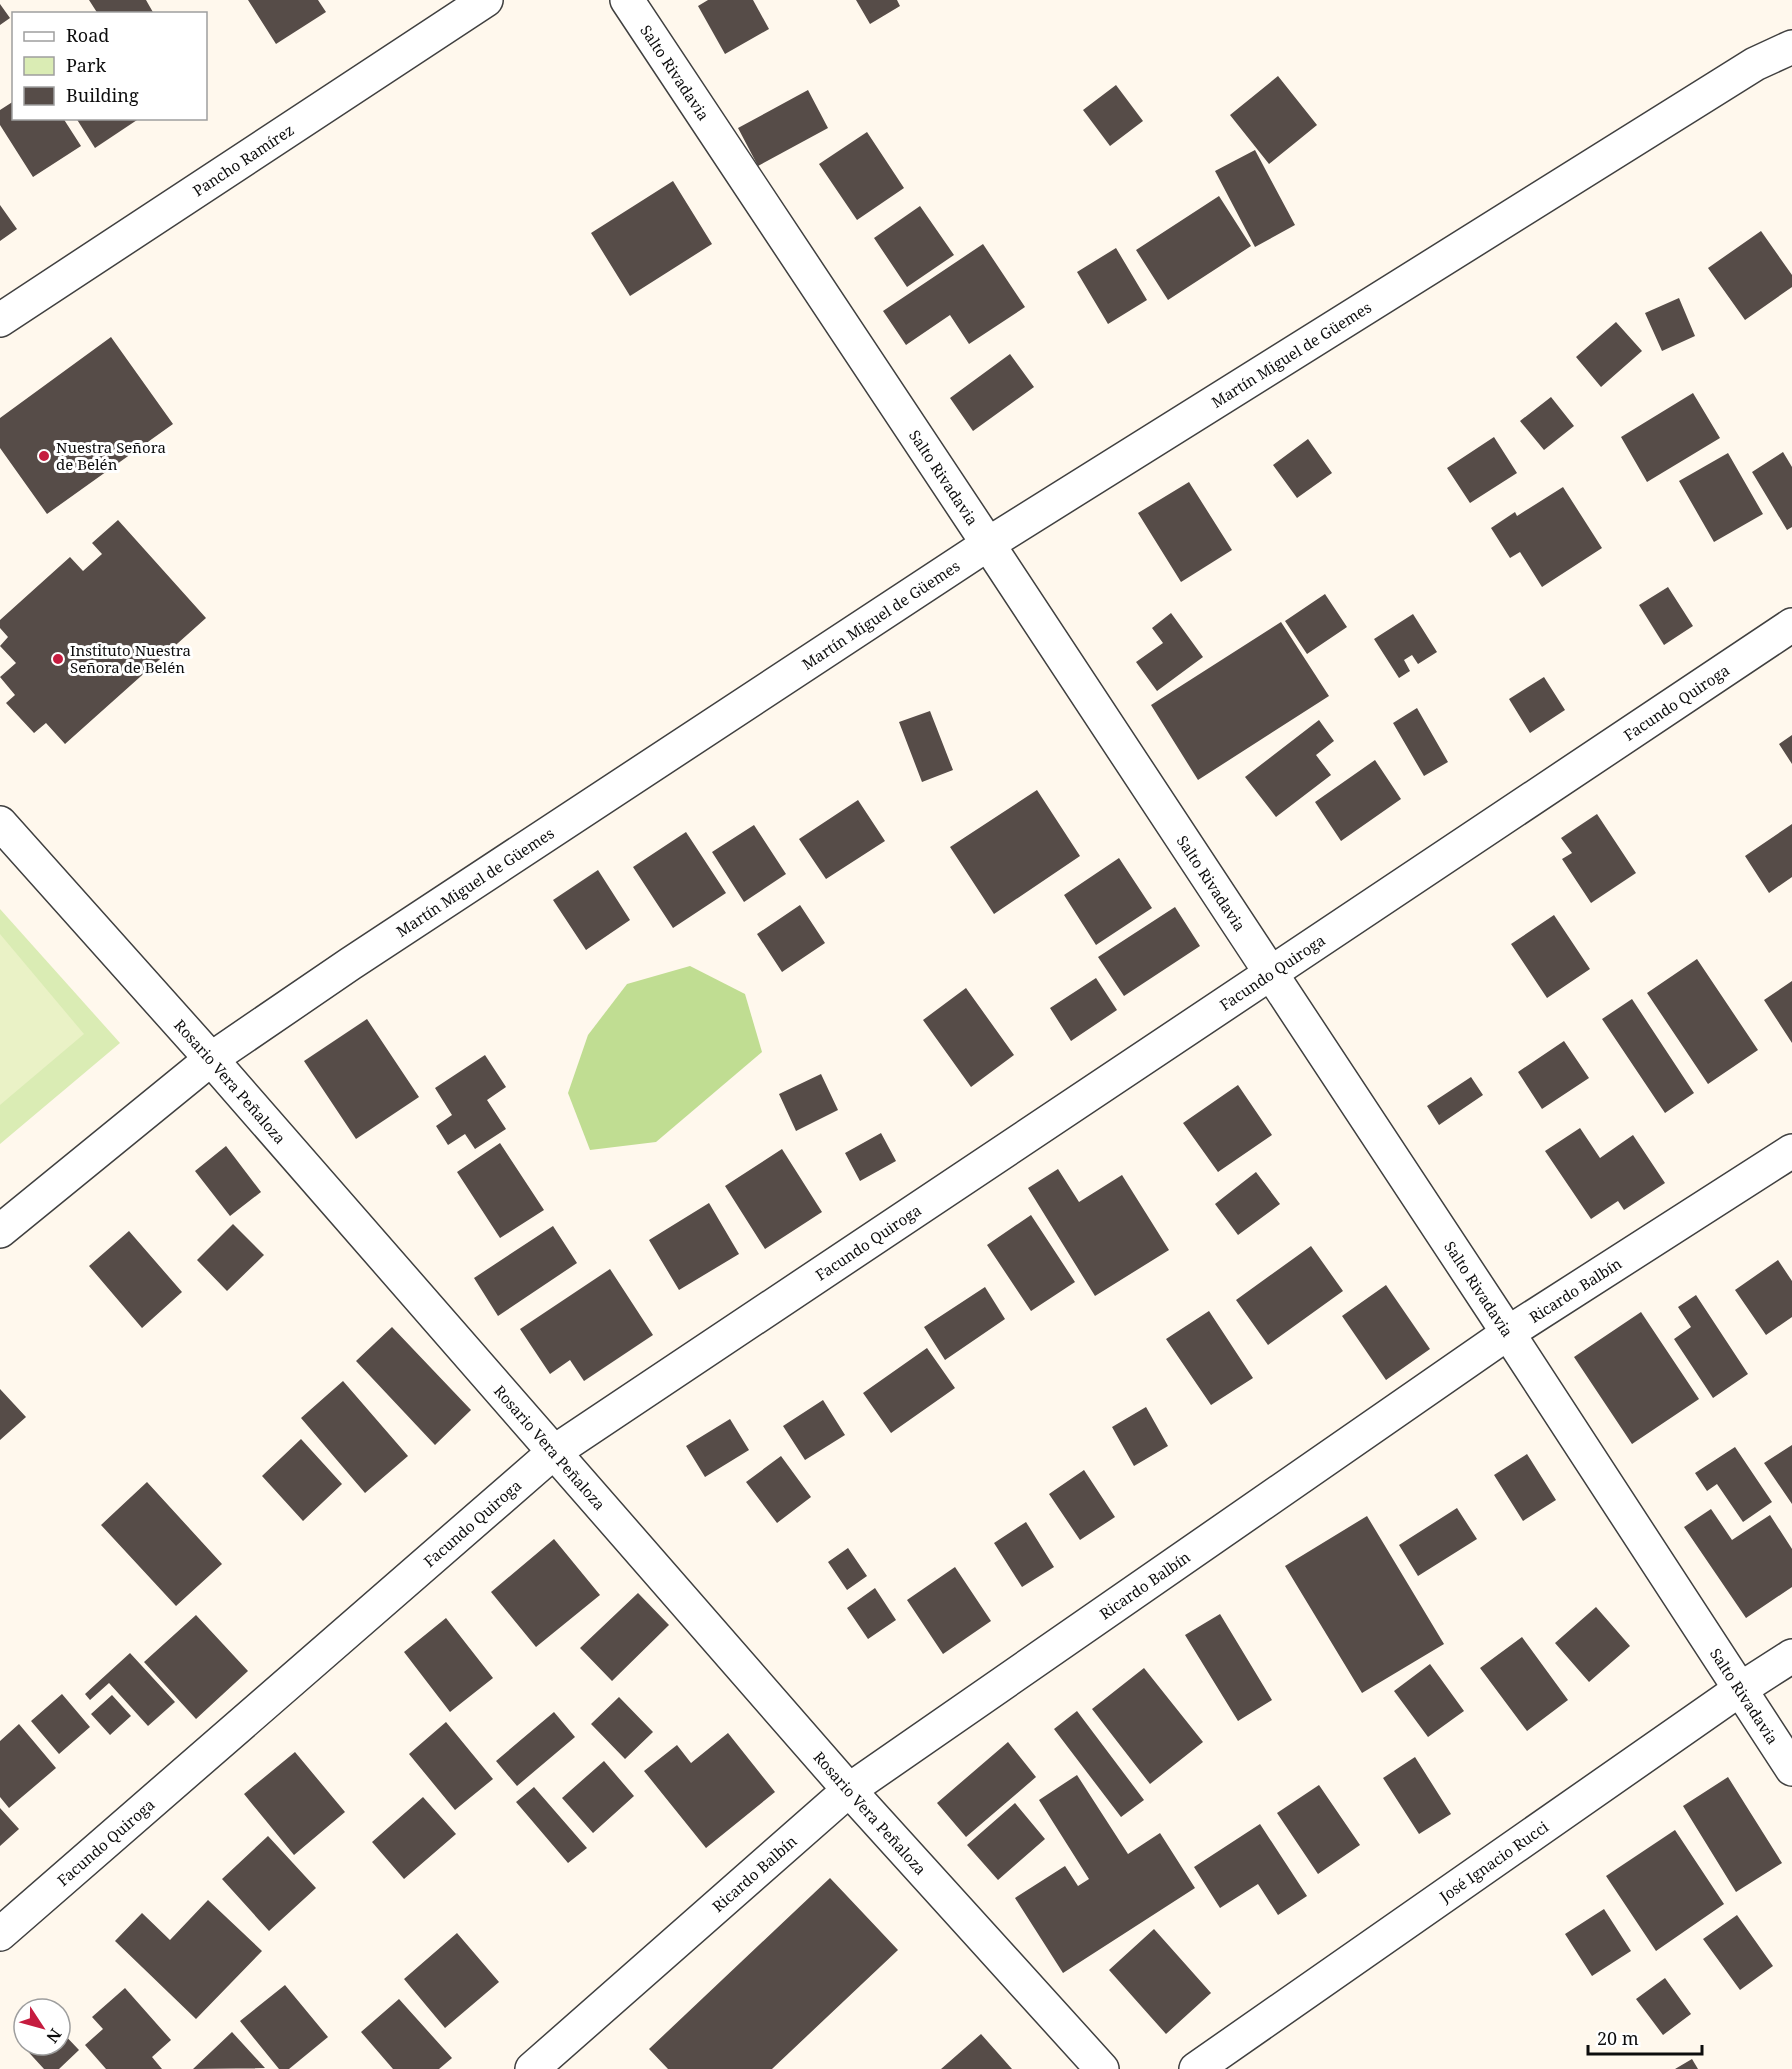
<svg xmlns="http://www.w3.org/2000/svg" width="1792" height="2069" font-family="'Noto Serif',serif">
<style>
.green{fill:#daecb4}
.forest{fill:#c0dd92}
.pitch{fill:#eaf2c6}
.building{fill:#564c48}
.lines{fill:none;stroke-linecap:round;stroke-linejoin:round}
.minor-casing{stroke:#404040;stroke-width:36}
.minor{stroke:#fff;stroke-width:33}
.poi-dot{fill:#c51c3f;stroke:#fff;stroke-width:2}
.labels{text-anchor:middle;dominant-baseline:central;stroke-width:6;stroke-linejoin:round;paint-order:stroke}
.street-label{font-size:15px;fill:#0d0d0d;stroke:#fff}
.poi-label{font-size:15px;fill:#0d0d0d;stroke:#fff;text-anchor:start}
</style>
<rect width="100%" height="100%" fill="#fff8ed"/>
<path class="green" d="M0 909 120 1043 0 1144Z"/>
<path class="forest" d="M690 966 745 994 762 1052 656 1142 590 1150 568 1093 588 1035 627 984Z"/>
<path class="pitch" d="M0 934 84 1034 0 1105Z"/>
<path class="building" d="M89 0H146L154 14H98Z
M248 0H318L326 12 276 44Z
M708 0H753L769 29 725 54 698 6Z
M856 0H897L900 6 870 24Z
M0 4 10 18 0 25Z
M1278 76 1317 125 1269 164 1230 115Z
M1116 85 1143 121 1110 146 1083 110Z
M808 90 828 128 758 166 738 128Z
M14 101V118H63L81 146 33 177 0 125V110Z
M76 118H140L95 148Z
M867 132 904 188 857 220 819 164Z
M1255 150 1295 225 1255 247 1215 171Z
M673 181 712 244 630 296 591 233Z
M1219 196 1251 246 1168 300 1136 250Z
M0 205 17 229 0 241Z
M920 206 954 255 907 287 874 238Z
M1761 231 1792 275V287L1745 320 1708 268Z
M983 244 1025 307 969 344 950 315 906 345 883 311Z
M1116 248 1147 300 1108 324 1077 272Z
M1679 298 1695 336 1662 351 1645 313Z
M1616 322 1642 351 1601 387 1576 357Z
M111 337 173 424 47 514 0 448V418Z
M1010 354 1034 387 973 431 950 398Z
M1693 393 1720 438 1647 482 1621 437Z
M1551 397 1574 426 1544 450 1520 421Z
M1494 437 1517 473 1470 503 1447 468Z
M1308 439 1332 473 1297 498 1273 465Z
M1783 452 1792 467V527L1787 530 1752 472Z
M1728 453 1763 514 1714 542 1679 481Z
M1189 482 1232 550 1181 582 1138 513Z
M1563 487 1602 548 1542 587 1520 552 1510 558 1491 528 1515 512 1517 516Z
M118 520 206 618 65 744 46 723 34 733 6 703 15 695 0 677 16 663 0 646 8 637 0 628V620L70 557 83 571 102 554 92 543Z
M1668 587 1693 626 1664 645 1639 605Z
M1325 594 1347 627 1307 654 1285 621Z
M1171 613 1203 657 1157 691 1136 662 1163 643 1152 628Z
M1413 614 1437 652 1418 664 1412 655 1404 660 1410 671 1399 678 1374 639Z
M1281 622 1329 696 1198 780 1151 705Z
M1544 677 1565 710 1530 733 1509 699Z
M1417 708 1448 762 1424 776 1393 723Z
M930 711 953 770 922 782 899 722Z
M1319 720 1334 741 1316 755 1331 775 1276 817 1245 777Z
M1792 735V764L1779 744Z
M1375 760 1401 799 1341 841 1315 802Z
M1037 790 1080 856 994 914 950 847Z
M858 800 885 841 826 879 799 839Z
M1597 814 1636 873 1591 903 1562 859 1572 853 1561 838Z
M1792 824V877L1769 893 1745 856Z
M754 825 786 874 744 902 712 852Z
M686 832 726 893 673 928 633 867Z
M1119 858 1152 908 1096 945 1064 895Z
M598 870 630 920 586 950 553 900Z
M800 905 825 943 782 972 757 934Z
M1175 907 1200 946 1124 996 1098 957Z
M1554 915 1590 969 1547 998 1511 944Z
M1697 959 1758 1050 1708 1084 1647 993Z
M1096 978 1117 1010 1071 1041 1050 1008Z
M1792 981V1043L1764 1000Z
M966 988 1014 1055 971 1087 923 1020Z
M1632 999 1694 1093 1665 1113 1602 1019Z
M367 1019 419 1097 356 1139 304 1061Z
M1564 1041 1589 1078 1542 1109 1518 1072Z
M485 1055 506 1087 487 1100 506 1129 475 1149 465 1134 448 1145 436 1126 452 1115 435 1088Z
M821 1074 838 1110 796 1131 779 1094Z
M1471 1077 1483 1095 1439 1125 1427 1106Z
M1238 1085 1272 1135 1218 1172 1183 1123Z
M1580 1128 1600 1158 1633 1135 1665 1183 1624 1210 1618 1201 1591 1219 1545 1151Z
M881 1133 896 1161 860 1181 845 1153Z
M500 1143 544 1210 500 1238 457 1172Z
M226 1146 261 1192 230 1216 195 1171Z
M782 1149 822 1212 765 1249 725 1186Z
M1058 1169 1079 1202 1122 1175 1169 1250 1095 1296 1028 1188Z
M1256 1172 1280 1204 1238 1235 1215 1204Z
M709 1203 739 1254 679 1290 649 1240Z
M1031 1215 1075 1282 1031 1311 987 1245Z
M233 1224 264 1255 227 1291 197 1260Z
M553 1226 577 1263 498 1316 474 1278Z
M129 1231 182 1292 142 1328 89 1266Z
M1311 1246 1343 1291 1268 1345 1236 1300Z
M1778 1260 1792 1281V1317L1766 1335 1735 1290Z
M610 1269 653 1335 584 1381 570 1360 550 1374 520 1329Z
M1386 1285 1430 1349 1386 1380 1342 1316Z
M985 1287 1005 1319 945 1360 924 1327Z
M1696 1295 1748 1374 1713 1398 1674 1339 1691 1327 1678 1307Z
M1209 1311 1253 1378 1211 1405 1166 1339Z
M1641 1312 1699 1399 1632 1444 1574 1357Z
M392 1327 471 1410 435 1445 356 1361Z
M927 1348 955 1388 891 1433 863 1393Z
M343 1381 408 1456 365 1493 301 1418Z
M0 1389 26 1417 0 1440Z
M823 1400 845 1435 805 1460 783 1426Z
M1146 1407 1168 1446 1134 1466 1112 1427Z
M730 1419 749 1450 705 1477 686 1446Z
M301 1439 342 1484 303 1521 262 1476Z
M1792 1445V1504L1764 1463Z
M1735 1447 1772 1502 1743 1522 1717 1484 1707 1491 1695 1473Z
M1527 1454 1556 1500 1523 1521 1494 1475Z
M781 1456 811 1497 777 1523 746 1482Z
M1084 1470 1115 1517 1080 1540 1049 1494Z
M147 1482 222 1564 176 1606 101 1525Z
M1457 1508 1477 1539 1418 1576 1399 1545Z
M1711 1509 1732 1540 1770 1515 1792 1549V1587L1746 1618 1684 1527Z
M1367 1516 1444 1644 1362 1693 1285 1566Z
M1026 1522 1054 1567 1022 1587 994 1543Z
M554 1539 600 1595 536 1647 491 1592Z
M848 1548 867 1576 847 1590 828 1562Z
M955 1567 991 1621 943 1654 907 1600Z
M875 1588 896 1620 868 1639 847 1608Z
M638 1593 669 1625 612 1681 580 1648Z
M1596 1607 1630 1646 1589 1682 1555 1643Z
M1220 1614 1272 1700 1238 1721 1185 1635Z
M196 1615 248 1671 196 1719 144 1662Z
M446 1618 493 1678 450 1712 404 1652Z
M1522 1637 1568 1700 1527 1731 1480 1668Z
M130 1653 175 1702 148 1726 109 1683 90 1700 85 1694Z
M1430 1664 1464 1711 1428 1737 1394 1691Z
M1144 1668 1203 1742 1150 1784 1092 1709Z
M62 1694 90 1727 59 1754 31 1721Z
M112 1695 131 1716 110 1735 91 1714Z
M619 1697 653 1732 625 1759 591 1724Z
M1077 1711 1144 1800 1121 1817 1054 1729Z
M554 1712 575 1737 517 1786 496 1761Z
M446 1722 493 1779 455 1810 409 1754Z
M19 1724 56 1768 9 1808 0 1797V1741Z
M728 1733 775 1792 706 1848 644 1771 677 1745 691 1763Z
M1008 1742 1036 1777 966 1837 937 1803Z
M295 1752 345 1812 294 1855 244 1794Z
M1415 1757 1451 1814 1419 1834 1383 1778Z
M604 1761 634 1796 593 1833 562 1798Z
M1077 1775 1128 1854 1160 1833 1195 1888 1063 1973 1015 1898 1065 1866 1078 1886 1089 1879 1039 1800Z
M1728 1777 1782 1863 1736 1892 1683 1806Z
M1319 1785 1360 1845 1318 1874 1277 1813Z
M534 1787 587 1848 568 1863 516 1802Z
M423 1797 456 1834 404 1879 372 1842Z
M1015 1803 1045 1839 998 1880 967 1845Z
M0 1808 19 1829 0 1846Z
M1260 1824 1307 1896 1278 1915 1258 1884 1220 1908 1194 1867Z
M1675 1830 1724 1904 1656 1951 1606 1876Z
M268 1836 316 1888 269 1931 222 1879Z
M830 1878 898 1950 772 2069H668L649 2049Z
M208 1900 262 1951 196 2019 115 1941 142 1913 170 1940Z
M1604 1909 1631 1951 1592 1976 1565 1934Z
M1737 1915 1773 1966 1740 1990 1703 1939Z
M1154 1929 1211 1993 1166 2034 1109 1970Z
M457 1933 499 1982 445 2028 404 1979Z
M1665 1978 1691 2014 1663 2035 1636 1999Z
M285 1985 328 2037 289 2069H279L240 2021Z
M125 1988 171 2040 152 2057 162 2069H106L85 2045 103 2029 92 2017Z
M399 1999 452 2058 439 2069H393L361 2032Z
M60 2030 79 2050 59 2069H44L22 2045H60Z
M232 2032 265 2068 193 2069Z
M981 2034 1012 2069H941Z
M1692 2059 1698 2069H1675Z"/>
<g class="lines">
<defs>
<g id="minor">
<path id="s1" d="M627 0 988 544 1508 1333 1792 1769"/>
<path id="s2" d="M0 320 486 0"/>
<path id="s3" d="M0 823 211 1059 849 1790 1102 2069"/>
<path id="s4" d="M0 1231 211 1059 350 964 988 544 1755 64 1792 47"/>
<path id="s5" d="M0 1934 554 1452 1792 625"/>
<path id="s6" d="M532 2069 849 1790 1508 1333 1792 1151"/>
<path id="s7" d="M1196 2069 1739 1690 1792 1656"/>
</g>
</defs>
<use href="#minor" class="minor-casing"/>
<use href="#minor" class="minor"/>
</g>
<g class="poi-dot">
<circle cx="44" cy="456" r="6"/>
<circle cx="58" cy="659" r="6"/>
</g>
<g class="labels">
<g class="street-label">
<text stroke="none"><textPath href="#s1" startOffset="87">Salto Rivadavia</textPath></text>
<text stroke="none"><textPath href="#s2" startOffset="291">Pancho Ramírez</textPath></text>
<text stroke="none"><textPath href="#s4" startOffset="1562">Martín Miguel de Güemes</textPath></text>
<text stroke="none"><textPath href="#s1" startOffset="573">Salto Rivadavia</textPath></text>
<text stroke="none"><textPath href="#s4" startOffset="1076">Martín Miguel de Güemes</textPath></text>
<text stroke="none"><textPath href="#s5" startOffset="2084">Facundo Quiroga</textPath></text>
<text stroke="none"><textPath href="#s4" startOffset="590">Martín Miguel de Güemes</textPath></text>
<text stroke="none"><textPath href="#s1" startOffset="1059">Salto Rivadavia</textPath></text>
<text stroke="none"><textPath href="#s5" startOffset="1598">Facundo Quiroga</textPath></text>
<text stroke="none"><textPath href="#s3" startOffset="346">Rosario Vera Peñaloza</textPath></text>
<text stroke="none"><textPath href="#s5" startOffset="1112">Facundo Quiroga</textPath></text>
<text stroke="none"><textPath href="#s1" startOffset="1545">Salto Rivadavia</textPath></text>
<text stroke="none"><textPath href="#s6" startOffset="1304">Ricardo Balbín</textPath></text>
<text stroke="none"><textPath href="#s3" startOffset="832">Rosario Vera Peñaloza</textPath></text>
<text stroke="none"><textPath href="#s5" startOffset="626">Facundo Quiroga</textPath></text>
<text stroke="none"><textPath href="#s6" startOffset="782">Ricardo Balbín</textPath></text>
<text stroke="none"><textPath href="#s1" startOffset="2031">Salto Rivadavia</textPath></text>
<text stroke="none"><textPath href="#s3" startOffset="1318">Rosario Vera Peñaloza</textPath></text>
<text stroke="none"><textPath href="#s5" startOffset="140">Facundo Quiroga</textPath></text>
<text stroke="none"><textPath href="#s7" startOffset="363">José Ignacio Rucci</textPath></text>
<text stroke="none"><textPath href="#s6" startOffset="296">Ricardo Balbín</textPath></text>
</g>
<g class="poi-label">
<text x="56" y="447">Nuestra Señora<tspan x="56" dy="17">de Belén</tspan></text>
<text x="70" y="650">Instituto Nuestra<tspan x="70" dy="17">Señora de Belén</tspan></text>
</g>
</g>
<rect x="12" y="12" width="195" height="108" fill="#ffffff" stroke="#9e9e9e" stroke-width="1.5"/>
<rect x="24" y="32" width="30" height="9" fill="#ffffff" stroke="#9e9e9e" stroke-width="1.5"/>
<text x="66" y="42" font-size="18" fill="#0d0d0d">Road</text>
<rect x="24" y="57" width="30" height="18" fill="#daecb4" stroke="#9e9e9e" stroke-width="1.5"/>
<text x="66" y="72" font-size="18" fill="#0d0d0d">Park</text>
<rect x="24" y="87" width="30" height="18" fill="#564c48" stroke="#9e9e9e" stroke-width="1.5"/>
<text x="66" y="102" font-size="18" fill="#0d0d0d">Building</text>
<g transform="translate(42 2027) rotate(126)"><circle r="28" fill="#ffffff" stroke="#9e9e9e" stroke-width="1.5"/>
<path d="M0-4.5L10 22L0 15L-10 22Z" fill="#c51c3f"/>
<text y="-9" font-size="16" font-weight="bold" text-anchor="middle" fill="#0d0d0d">N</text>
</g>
<path d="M1588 2045v9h114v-9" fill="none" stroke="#0d0d0d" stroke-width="3"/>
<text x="1597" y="2045" font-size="18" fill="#0d0d0d" stroke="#ffffff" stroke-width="4.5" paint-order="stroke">20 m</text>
</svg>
